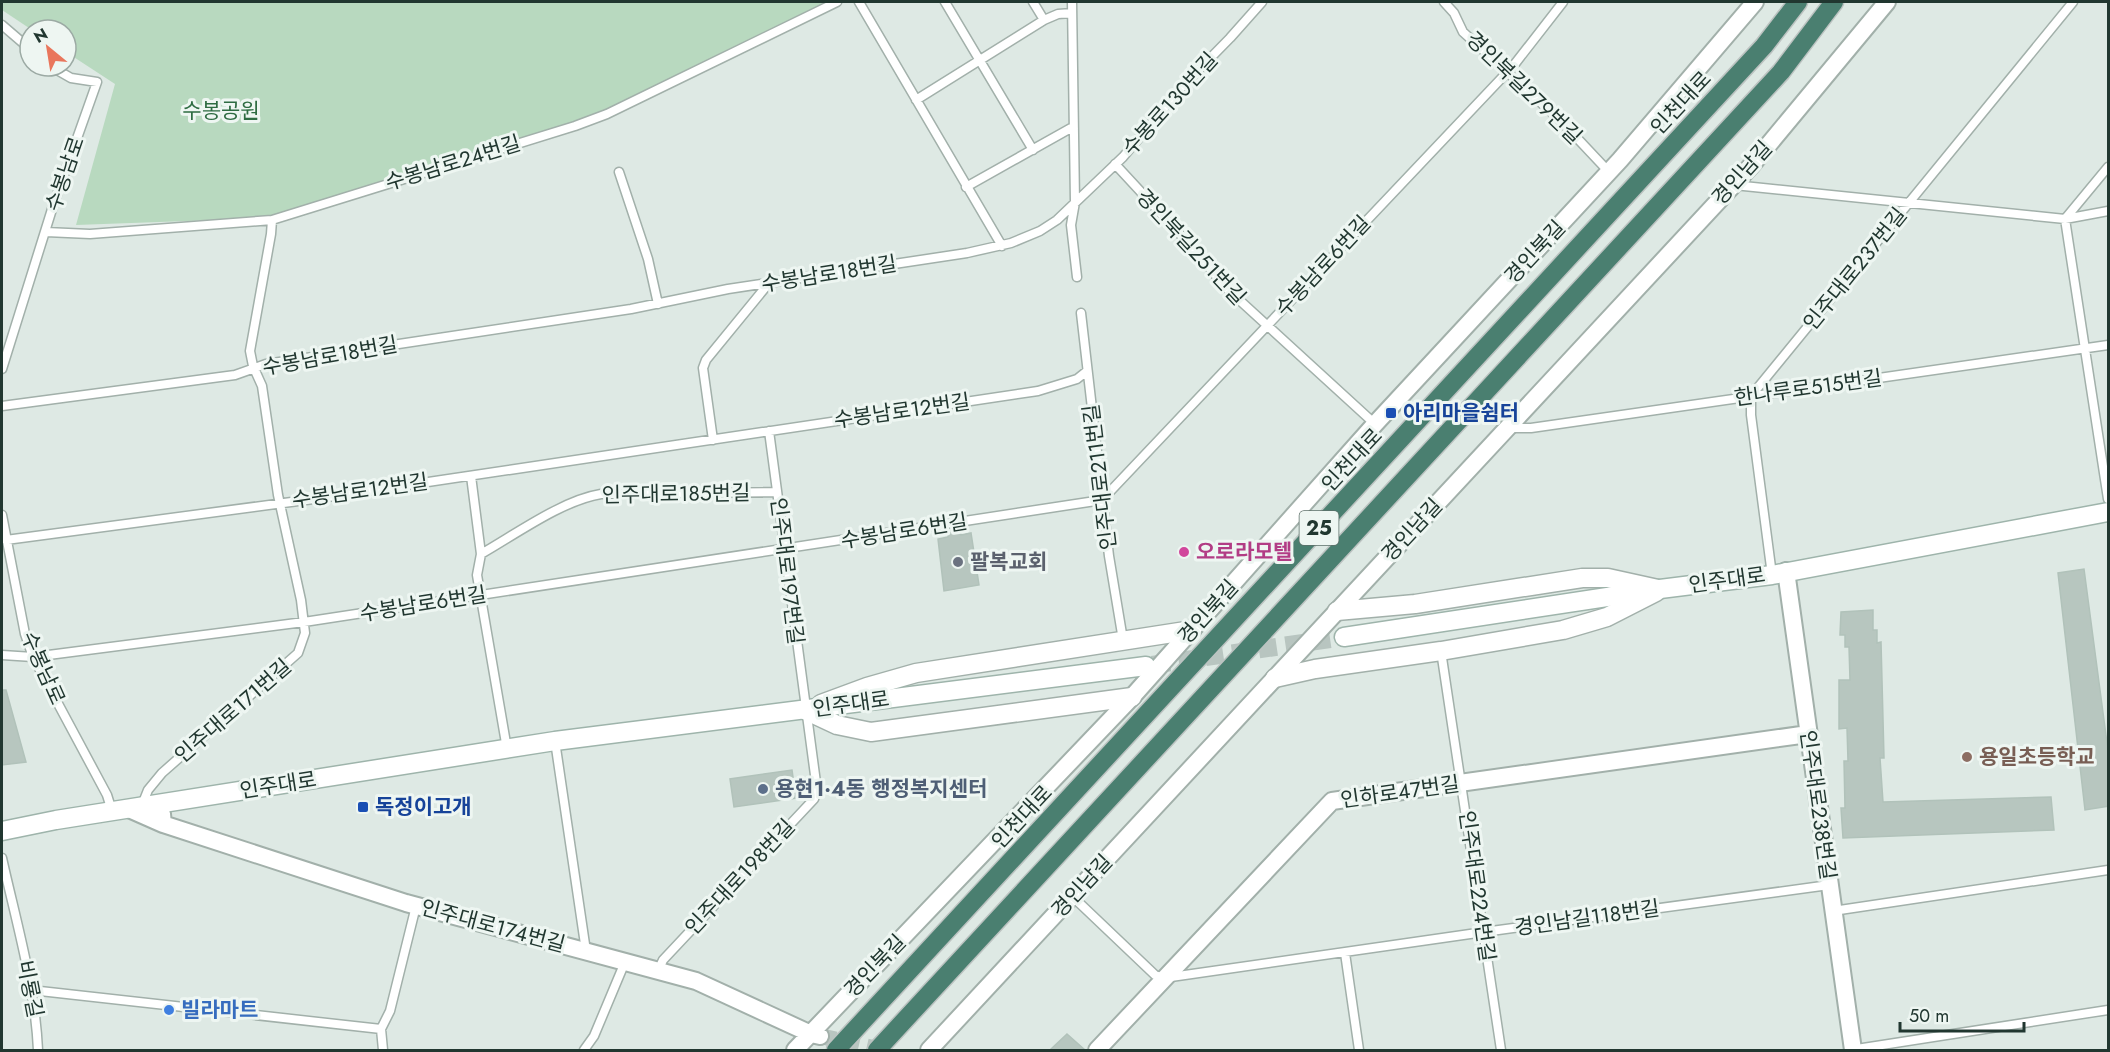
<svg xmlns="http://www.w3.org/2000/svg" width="2110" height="1052" font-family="Jost,'Noto Sans KR',sans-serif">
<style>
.green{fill:#b8d9bf}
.building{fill:#b7c6bf;stroke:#b1c2ba;stroke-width:1.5}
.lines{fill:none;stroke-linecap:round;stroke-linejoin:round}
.minor-tunnel{stroke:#b8c5c0;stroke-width:16;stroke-dasharray:16 8;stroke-linecap:butt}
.secondary-tunnel{stroke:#b8c5c0;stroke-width:18;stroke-dasharray:18 9;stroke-linecap:butt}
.service-casing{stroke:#a2b0aa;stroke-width:11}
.minor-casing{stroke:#a2b0aa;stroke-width:20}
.tertiary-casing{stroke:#a2b0aa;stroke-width:21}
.secondary-casing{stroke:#9eb4ab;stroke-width:21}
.trunk-casing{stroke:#bcc3c1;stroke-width:21}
.service{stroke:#fff;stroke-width:8}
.minor{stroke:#fff;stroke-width:16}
.tertiary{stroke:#fff;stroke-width:18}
.secondary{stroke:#fff;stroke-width:18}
.trunk{stroke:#4a7f70;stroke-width:18}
.transit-dot{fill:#1a4fb4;stroke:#eef6f2;stroke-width:2}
.hotel-dot{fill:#d1479c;stroke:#eef6f2;stroke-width:2}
.worship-dot{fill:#6b7280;stroke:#eef6f2;stroke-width:2}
.education-dot{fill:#8d6e63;stroke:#eef6f2;stroke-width:2}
.service-dot{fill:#5c6f8a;stroke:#eef6f2;stroke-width:2}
.shop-dot{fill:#3f7fe0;stroke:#eef6f2;stroke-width:2}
.labels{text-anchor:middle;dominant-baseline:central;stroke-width:6;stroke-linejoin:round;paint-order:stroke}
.shield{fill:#eef6f2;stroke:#5e706a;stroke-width:1.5}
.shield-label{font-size:20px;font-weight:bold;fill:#213730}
.street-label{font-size:21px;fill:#213730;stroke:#eef6f2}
.park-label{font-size:21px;fill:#2e6c42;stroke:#eef6f2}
.transit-label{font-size:21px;font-weight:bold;fill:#164399;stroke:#eef6f2;text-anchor:start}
.hotel-label{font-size:21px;font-weight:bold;fill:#b23c85;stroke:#eef6f2;text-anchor:start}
.worship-label{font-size:21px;font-weight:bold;fill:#5b616d;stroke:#eef6f2;text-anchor:start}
.education-label{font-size:21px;font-weight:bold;fill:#785e54;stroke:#eef6f2;text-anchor:start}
.service-label{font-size:21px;font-weight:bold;fill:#4e5e75;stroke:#eef6f2;text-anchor:start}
.shop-label{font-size:21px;font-weight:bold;fill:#366cbe;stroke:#eef6f2;text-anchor:start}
</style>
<rect width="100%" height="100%" fill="#dee9e4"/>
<path class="green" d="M2 2H831L607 112 271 218 76 225 115 84 66 52V30H32L2 10Z"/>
<path class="building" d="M960 531 961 535 971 533 979 585 944 591 938 539 948 537V533Z
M2084 569 2109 758V806L2085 810 2058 573Z
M1873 610V630H1877V643L1881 642 1884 758H1880L1883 802 2051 797 2054 830 1843 838 1841 808H1845L1844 761H1848L1847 728 1839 729V680H1850L1849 647H1845V635H1840L1841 612Z
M2 690H6L26 762 2 765Z
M792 770 796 798 734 807 730 779Z
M1067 1034 1085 1050H1050Z"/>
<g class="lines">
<path class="minor-tunnel" d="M820 1036 882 1050"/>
<path class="secondary-tunnel" d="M1152 665 1344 637"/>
<defs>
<path id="service" d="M859 2 1002 246
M945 2 1033 150
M1033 2 1044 20
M1072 2 1075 202 1071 225 1077 277
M1444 2 1454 13 1463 32 1561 121 1609 172
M2 25 30 49
M916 100 1044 20 1058 14 1072 13
M1115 164 1202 258 1224 286 1375 424
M2108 167 2065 219 2108 499
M619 172 648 259 658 304
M1734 185 2065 219 2108 211
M966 187 1071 128H1074
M46 232 90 234 272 220 575 126 607 114 837 2
M1081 313 1109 556 1123 640
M2 369 53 206 97 82 71 78 50 66
M2 406 235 375 266 364 631 309 728 289 967 253 1011 243 1040 231 1057 220 1123 157 1181 88 1230 38 1262 2
M1508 428H1531L2108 345
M713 440 703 368 706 360 769 283
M471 476 481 554 477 575 507 749
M2 515 25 634 33 657 107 795 112 811
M6 540 321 498 1038 391 1077 379 1087 371
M481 554C516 534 563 500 601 494L777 492
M1772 575 1751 415V396L2073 2
M1441 651 1501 1050
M2 655 33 657 304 622 1102 500 1514 65 1563 2
M555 741 586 951
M142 805 148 790 162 773 298 653 305 633 301 600 278 495 262 386 253 366 250 351 271 234 272 220
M2 858C16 921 35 985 38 1050
M1072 896 1155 975 1164 978 1484 932 1829 885
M1833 911 2108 870
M1345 953 1359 1050
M658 971 663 960 814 799 817 790 769 431
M31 990 381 1029
M383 1050 381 1029 390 1011 416 906
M584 1050 594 1036 625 962
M1850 1050 2108 1010"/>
<path id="minor" d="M1786 571 1853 1050
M129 809 163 824 162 814
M163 824 406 903 696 981 811 1034 820 1036
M795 1050 1132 697 1375 424 1620 160 1755 2
M929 1050 1750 167 1887 2
M1097 1050 1332 801 1808 734"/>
<path id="tertiary" d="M1337 611 1415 604 1582 578H1608L1658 589
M1275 678 1315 669 1441 651 1563 630 1607 617 1656 592
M821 704 867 687 916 673 1192 630
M805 710 837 725 871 732 1132 697"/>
<path id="secondary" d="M1344 637 1660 589 1772 575 2108 512
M2 831 56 820 555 741 1146 666"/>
<path id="trunk" d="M836 1050 1764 46 1798 2
M877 1050 1781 72 1834 2"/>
</defs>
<use href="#service" class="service-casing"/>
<use href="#minor" class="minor-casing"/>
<use href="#tertiary" class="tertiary-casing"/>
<use href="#secondary" class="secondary-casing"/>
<use href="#trunk" class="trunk-casing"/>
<use href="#service" class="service"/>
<use href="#minor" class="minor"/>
<use href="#tertiary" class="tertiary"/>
<use href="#secondary" class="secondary"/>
<use href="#trunk" class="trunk"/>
</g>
<g class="transit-dot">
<rect x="1385" y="407" width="12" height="12" rx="3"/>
<rect x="357" y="801" width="12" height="12" rx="3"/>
</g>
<circle class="hotel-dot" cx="1184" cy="552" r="6"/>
<circle class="worship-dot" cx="958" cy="562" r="6"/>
<circle class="education-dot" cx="1967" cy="757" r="6"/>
<circle class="service-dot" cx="763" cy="789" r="6"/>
<circle class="shop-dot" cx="169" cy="1010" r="6"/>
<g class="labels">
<rect class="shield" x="1299.5" y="511" width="39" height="34" rx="4.5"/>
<g class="shield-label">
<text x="1319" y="528">25</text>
</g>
<g class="street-label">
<text transform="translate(1524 88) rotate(44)">경인북길279번길</text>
<text transform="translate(1681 103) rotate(-47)">인천대로</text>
<text transform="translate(1170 104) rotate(-48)">수봉로130번길</text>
<text transform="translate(453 163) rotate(-17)">수봉남로24번길</text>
<text transform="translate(1742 173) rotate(-48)">경인남길</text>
<text transform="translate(65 174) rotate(-71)">수봉남로</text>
<text transform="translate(1191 247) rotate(47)">경인북길251번길</text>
<text transform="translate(1535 252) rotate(-47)">경인북길</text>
<text transform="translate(1323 266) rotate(-47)">수봉남로6번길</text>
<text transform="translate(1855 269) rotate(-51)">인주대로237번길</text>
<text transform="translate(829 274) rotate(-9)">수봉남로18번길</text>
<text transform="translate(330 356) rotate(-10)">수봉남로18번길</text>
<text transform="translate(1808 388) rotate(-8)">한나루로515번길</text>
<text transform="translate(902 411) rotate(-8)">수봉남로12번길</text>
<text transform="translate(1352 460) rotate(-47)">인천대로</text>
<text transform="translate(1100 477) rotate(-97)">인주대로211번길</text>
<text transform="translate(360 491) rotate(-8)">수봉남로12번길</text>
<text transform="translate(676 494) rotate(-1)">인주대로185번길</text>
<text transform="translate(1412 530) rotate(-47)">경인남길</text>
<text transform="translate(904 531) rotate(-9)">수봉남로6번길</text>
<text transform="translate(787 571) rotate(83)">인주대로197번길</text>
<text transform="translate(1727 580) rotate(-8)">인주대로</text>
<text transform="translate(423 604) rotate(-9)">수봉남로6번길</text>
<text transform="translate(1208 612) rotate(-48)">경인북길</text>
<text transform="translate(43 668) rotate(66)">수봉남로</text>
<text transform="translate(851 704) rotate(-8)">인주대로</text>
<text transform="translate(233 711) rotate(-41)">인주대로171번길</text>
<text transform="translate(278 785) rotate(-9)">인주대로</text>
<text transform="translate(1400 792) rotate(-8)">인하로47번길</text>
<text transform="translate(1818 805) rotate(82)">인주대로238번길</text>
<text transform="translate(1022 817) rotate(-47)">인천대로</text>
<text transform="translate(740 877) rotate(-47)">인주대로198번길</text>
<text transform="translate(1082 886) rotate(-47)">경인남길</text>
<text transform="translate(1477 886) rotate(82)">인주대로224번길</text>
<text transform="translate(1587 918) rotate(-8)">경인남길118번길</text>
<text transform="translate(493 926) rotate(15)">인주대로174번길</text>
<text transform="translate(875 966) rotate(-46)">경인북길</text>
<text transform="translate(30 989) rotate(79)">비룡길</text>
</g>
<g class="park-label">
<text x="221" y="111">수봉공원</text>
</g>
<g class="transit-label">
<text x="1403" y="413">아리마을쉼터</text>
<text x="375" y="807">독정이고개</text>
</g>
<g class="hotel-label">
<text x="1196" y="552">오로라모텔</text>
</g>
<g class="worship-label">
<text x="970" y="562">팔복교회</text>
</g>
<g class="education-label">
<text x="1979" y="757">용일초등학교</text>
</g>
<g class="service-label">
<text x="775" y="789">용현1·4동 행정복지센터</text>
</g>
<g class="shop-label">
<text x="181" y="1010">빌라마트</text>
</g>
</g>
<rect width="2110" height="1052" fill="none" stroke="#213730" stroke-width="6"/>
<g transform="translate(48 48) rotate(330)"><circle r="28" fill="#eef6f2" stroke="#9caaa4" stroke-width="1.5"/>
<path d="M0-4.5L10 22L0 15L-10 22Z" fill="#e9765c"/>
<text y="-9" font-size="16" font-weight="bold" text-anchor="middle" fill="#213730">N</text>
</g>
<path d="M1900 1022v9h124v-9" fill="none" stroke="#213730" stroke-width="3"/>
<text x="1909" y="1022" font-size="18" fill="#213730" stroke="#eef6f2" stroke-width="4.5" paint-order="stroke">50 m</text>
</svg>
